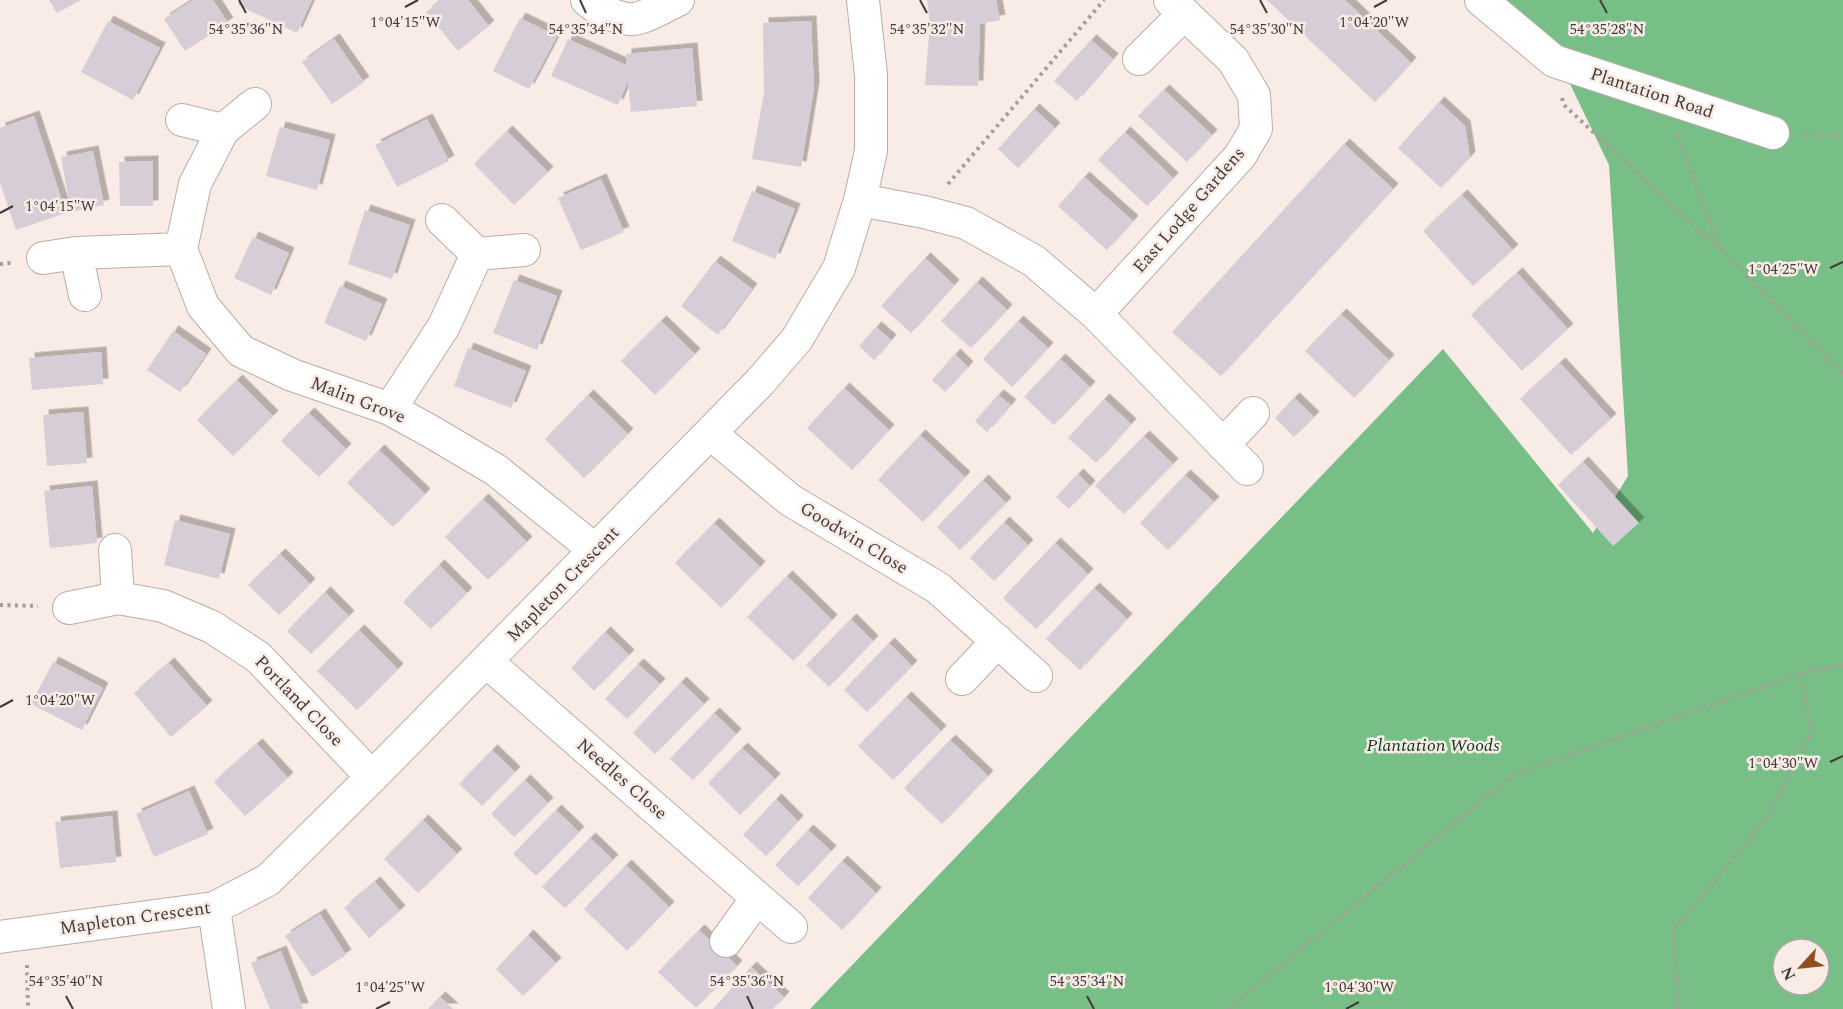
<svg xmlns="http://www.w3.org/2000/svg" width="1843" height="1009" font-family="Spectral,serif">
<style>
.forest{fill:#77bf87;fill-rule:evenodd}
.building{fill:#d6cdd7;filter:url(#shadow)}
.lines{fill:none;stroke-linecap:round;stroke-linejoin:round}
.minor-casing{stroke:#baada7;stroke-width:34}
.path{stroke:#a79c98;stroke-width:4;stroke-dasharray:3 4.5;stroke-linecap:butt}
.minor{stroke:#fff;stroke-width:32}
.ticks{fill:none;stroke:#413b39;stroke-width:2}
.labels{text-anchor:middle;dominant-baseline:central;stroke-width:5;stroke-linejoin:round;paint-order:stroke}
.street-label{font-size:18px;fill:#413b39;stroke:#f9ebe5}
.park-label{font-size:18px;font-style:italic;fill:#053d1a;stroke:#f9ebe5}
.ticks-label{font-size:15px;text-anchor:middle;fill:#413b39;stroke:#f9ebe5;stroke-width:5;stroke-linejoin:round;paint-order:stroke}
</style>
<defs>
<filter id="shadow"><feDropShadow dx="5.5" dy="-5.5" stdDeviation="0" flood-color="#0004"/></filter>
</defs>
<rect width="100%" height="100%" fill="#f9ebe5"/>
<path class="forest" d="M1507 0H1843V1009H810L1443 349 1593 533 1628 476 1609 165 1547 36ZM1783 949H1819V985H1783Z"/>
<path class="building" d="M49 0H81L57 13Z
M193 0H213L228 23 185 51 164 19Z
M240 0H312L297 33 238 5Z
M441 0H468L489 26 458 51 426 12Z
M927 0H996L1000 20 980 24 978 86 925 85 930 23Z
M1267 0H1345L1411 63 1375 102Z
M520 18 557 36 529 89 493 71Z
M108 21 160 48 133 100 81 72Z
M811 21 814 88 801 167 752 159 764 93 763 23Z
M334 39 364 82 332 104 302 62Z
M568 39 626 65V54L692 48 697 106 631 112 628 81 618 105 551 76Z
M1091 40 1113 59 1077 101 1054 81Z
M1164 90 1212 135 1187 162 1138 116Z
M1439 102 1465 126 1470 157 1441 188 1398 148Z
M1034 109 1055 128 1018 168 998 149Z
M34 116 66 213 16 230 0 183V128Z
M427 119 449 161 397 187 375 145Z
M280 127 330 140 317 190 266 176Z
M507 131 548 172 514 205 474 164Z
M1125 132 1173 178 1147 206 1098 160Z
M1344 144 1393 189 1221 376 1172 332Z
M93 151 104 205 71 212 61 157Z
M153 161V206H120L119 162Z
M1084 177 1133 221 1107 250 1058 206Z
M601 179 624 232 581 250 558 198Z
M752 191 795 209 775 259 732 241Z
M1462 195 1513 250 1473 286 1423 231Z
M365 210 410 225 392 279 348 264Z
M253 237 289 253 271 295 234 278Z
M925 258 954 285 911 333 881 306Z
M715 261 752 289 718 335 681 306Z
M1517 273 1568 329 1522 371 1471 315Z
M514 280 557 296 537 350 493 333Z
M977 282 1007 310 971 348 941 321Z
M340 286 382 304 366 341 324 323Z
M1341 314 1389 360 1354 398 1305 351Z
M661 321 695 354 655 395 621 361Z
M1018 321 1048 348 1012 387 983 359Z
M876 327 891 340 874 360 859 346Z
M173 331 206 354 180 392 147 370Z
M468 348 526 371 511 408 454 386Z
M101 352 103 384 32 390 29 358Z
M955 354 968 367 945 392 932 380Z
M1060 359 1090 387 1054 425 1024 397Z
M1560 363 1611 419 1571 455 1520 399Z
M237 380 273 416 233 456 197 420Z
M844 388 889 430 852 470 807 428Z
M588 395 628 434 584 478 545 439Z
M998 395 1011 405 987 432 975 421Z
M1294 398 1314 417 1294 437 1275 418Z
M1104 399 1131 424 1096 463 1068 438Z
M83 412 87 463 47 466 43 415Z
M309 413 346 449 319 477 281 441Z
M920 435 965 477 923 522 878 480Z
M1144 436 1173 464 1124 514 1095 486Z
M379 450 425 494 393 527 347 483Z
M1583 462 1639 523 1613 546 1558 485Z
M1078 474 1090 486 1069 509 1056 497Z
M1185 475 1214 502 1168 550 1140 523Z
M983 480 1006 503 960 550 937 527Z
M92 486 97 543 50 548 44 491Z
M483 499 527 542 488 580 445 537Z
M175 520 230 534 219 579 164 565Z
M1004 522 1028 545 994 581 970 558Z
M714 523 760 567 721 608 675 563Z
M1055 543 1088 574 1036 629 1003 598Z
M280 554 310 584 279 615 248 585Z
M439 565 467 593 431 629 403 602Z
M787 576 832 620 793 661 747 617Z
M1094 588 1127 619 1080 670 1046 639Z
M325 592 349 616 311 654 287 631Z
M851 619 873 641 829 687 806 665Z
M359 630 398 669 357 710 317 671Z
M605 632 629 655 594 691 571 668Z
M889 643 912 666 867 712 844 690Z
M53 662 103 688 82 730 31 704Z
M169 663 207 706 171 737 134 693Z
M638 664 660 684 627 719 605 699Z
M681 682 704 704 655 754 633 733Z
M906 697 941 731 893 780 858 746Z
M714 713 736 734 693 780 670 759Z
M950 740 988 776 942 824 904 788Z
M257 744 288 778 245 816 214 782Z
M742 748 775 779 740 815 708 783Z
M492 750 515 772 482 806 459 784Z
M525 780 548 803 514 837 491 814Z
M189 791 208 834 154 857 136 814Z
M776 799 798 821 766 856 743 835Z
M556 810 579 832 536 876 513 854Z
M112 816 116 862 60 868 55 822Z
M423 820 457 854 418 893 384 859Z
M808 830 831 851 798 886 775 865Z
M590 838 613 860 565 908 542 887Z
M842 861 876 893 842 930 808 898Z
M626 865 669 907 627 951 584 909Z
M375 882 400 911 369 938 344 908Z
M320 914 346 955 312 977 285 936Z
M699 930 737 966 696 1008 658 972Z
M528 935 556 963 523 996 496 969Z
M281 951 303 1008 302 1009H270L251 963Z
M751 967 784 997 773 1009H713Z
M440 997 453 1009H428Z"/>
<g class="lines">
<defs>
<path id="minor" d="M587 0C598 10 625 23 639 18 653 14 665 6 678 0
M1481 0 1554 61 1773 133
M1139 59 1184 14
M255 104 223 130 195 184 181 249 203 306 241 351 292 375 390 409 430 431 496 470 595 550
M182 120 223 130
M860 200 924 212 966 223 1034 261 1096 314 1247 469
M442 220 477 254 524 250
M76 253 85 295
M43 258 76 253 181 249
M1096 314 1240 156 1256 129 1254 95 1233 60 1170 0
M390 409 444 326 477 254
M710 433 790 500 938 588 1036 676
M1223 445 1253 413
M115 550 118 598
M69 608 118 598 163 606 212 627 258 657 372 777
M486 661 791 927
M962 679 998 641
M214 908 229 1009
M0 937 214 908 268 880 372 777 760 382 797 339 839 268 860 200 871 151V75L863 0
M726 941 757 898"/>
</defs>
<use href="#minor" class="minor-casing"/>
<path class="path" d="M1562 98 1564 105 1718 248
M1805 135 1843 136
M1678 136 1719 248 1843 374
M948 184 1104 0
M0 264 11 263
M0 605 38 606
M27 965 28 1009
M1228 1009 1513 775 1799 674 1843 664
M1678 1009 1673 931 1770 814 1812 732 1799 674"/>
<use href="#minor" class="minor"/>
</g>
<path class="ticks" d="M239 0 246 13M580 0 586 13M920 0 927 13M1260 0 1267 13M1600 0 1607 13M405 7 418 0M1374 7 1387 0M0 213 13 206M1830 268 1843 262M0 707 13 700M1830 762 1843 756M66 996 73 1009M747 996 753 1009M1087 996 1094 1009M376 1009 390 1002M1346 1009 1359 1002"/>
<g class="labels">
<g class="street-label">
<text transform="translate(1652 93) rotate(18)">Plantation Road</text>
<text transform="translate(1189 210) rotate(-49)">East Lodge Gardens</text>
<text transform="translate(358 400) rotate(21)">Malin Grove</text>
<text transform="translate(854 538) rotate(31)">Goodwin Close</text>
<text transform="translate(563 584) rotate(-46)">Mapleton Crescent</text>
<text transform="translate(299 701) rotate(46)">Portland Close</text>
<text transform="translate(622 779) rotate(41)">Needles Close</text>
<text transform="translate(135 918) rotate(-8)">Mapleton Crescent</text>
</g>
<g class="park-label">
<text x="1433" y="745">Plantation Woods</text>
</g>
</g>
<g class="ticks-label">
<text x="405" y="27">1°04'15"W</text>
<text x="1374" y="27">1°04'20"W</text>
<text x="246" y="34">54°35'36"N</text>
<text x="586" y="34">54°35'34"N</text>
<text x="927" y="34">54°35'32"N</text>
<text x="1267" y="34">54°35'30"N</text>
<text x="1607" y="34">54°35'28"N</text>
<text x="60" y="211">1°04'15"W</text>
<text x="1783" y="274">1°04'25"W</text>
<text x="60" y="705">1°04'20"W</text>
<text x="1783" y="768">1°04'30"W</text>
<text x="66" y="986">54°35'40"N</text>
<text x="747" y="986">54°35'36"N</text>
<text x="1087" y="986">54°35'34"N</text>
<text x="390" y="992">1°04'25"W</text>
<text x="1359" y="992">1°04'30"W</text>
</g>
<g transform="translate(1801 967) rotate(243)"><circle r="28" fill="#f9ebe5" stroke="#afa5a0" stroke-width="1.5"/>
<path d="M0-4.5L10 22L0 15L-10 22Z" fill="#904e1d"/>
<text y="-9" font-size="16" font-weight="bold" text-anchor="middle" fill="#413b39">N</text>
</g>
</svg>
